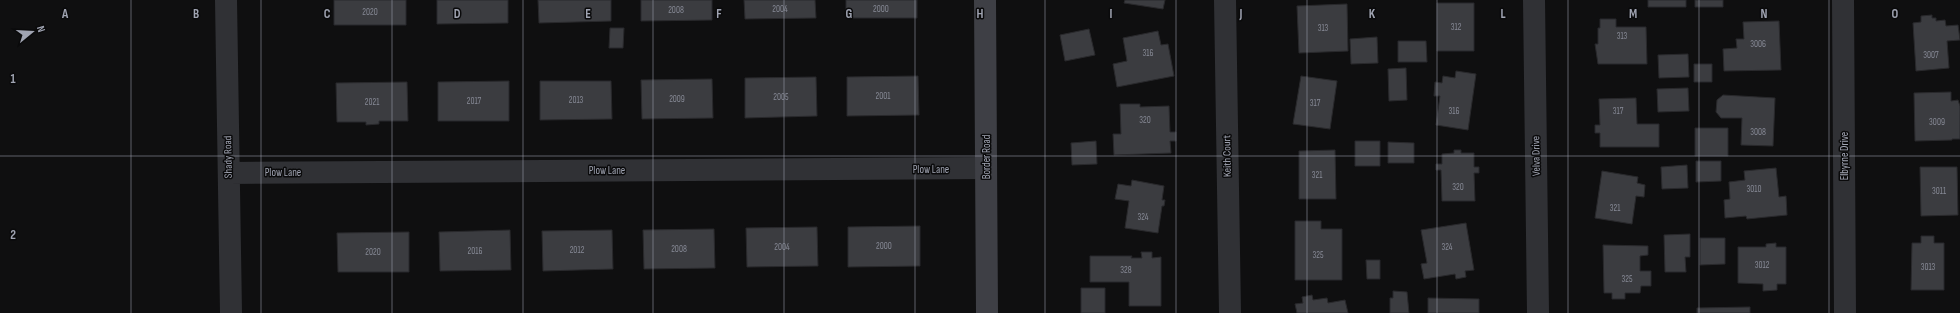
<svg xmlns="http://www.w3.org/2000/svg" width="1960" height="313" font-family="'Sofia Sans Condensed',sans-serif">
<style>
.building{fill:#3b3c40;stroke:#29292c}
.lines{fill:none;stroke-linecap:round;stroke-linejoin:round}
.street{stroke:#303135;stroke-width:22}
.secondary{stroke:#3e3f45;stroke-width:22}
.grid{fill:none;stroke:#a0a4b2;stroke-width:1;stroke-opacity:0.55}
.labels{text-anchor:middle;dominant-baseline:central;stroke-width:3;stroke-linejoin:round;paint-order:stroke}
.number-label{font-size:9px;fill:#878a96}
.street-label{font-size:11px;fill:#a0a4b2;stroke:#0a0a0b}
.grid-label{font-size:13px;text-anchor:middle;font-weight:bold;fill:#a0a4b2;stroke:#0a0a0b;stroke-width:3;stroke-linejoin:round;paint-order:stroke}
</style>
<rect width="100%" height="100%" fill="#0f0f10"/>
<path class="building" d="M334 0H406V25H334Z
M437 0H508V23L437 24Z
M538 0H611V21L539 23Z
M641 0H712V20L641 21Z
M744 0H815L816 18 745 19Z
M846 0H917V18H846Z
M1125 0H1165L1163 9 1124 3Z
M1648 0H1686V7H1648Z
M1695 0H1723V7H1695Z
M1437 3H1474V51H1437Z
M1347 4 1348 51 1299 53 1297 6Z
M1932 15V18H1936V21L1945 20 1946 26 1958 25 1960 40 1947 41 1949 68 1916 71 1913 23 1921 22V16Z
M1600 19H1616V27H1646L1647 64H1598L1595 44H1598V28H1600Z
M1779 21 1781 70 1724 71 1723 49 1737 48 1736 39H1744L1743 22Z
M610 28H624L623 48H609Z
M1089 29 1095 55 1065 61 1060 35Z
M1158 31 1161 45 1168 44 1174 76 1117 87 1113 64 1127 61 1123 38Z
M1377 37 1378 63 1351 64 1350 39Z
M1398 41H1426L1427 62H1398Z
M1688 54 1689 77 1659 78 1658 55Z
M1694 64H1712V82H1694Z
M1406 68 1407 100 1389 101 1388 69Z
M1456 71 1476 74 1468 130 1436 125 1440 96H1434L1435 82 1442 83 1443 76 1455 78Z
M918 76 919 115 847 116V77Z
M1301 76 1337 81 1330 129 1293 124Z
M816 77 817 116 745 118V78Z
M712 79 713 118 642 119 641 80Z
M509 81V121H438V82Z
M540 81H611L612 119 540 120Z
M407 82 408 121H379V124L366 125V122H337L336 83Z
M1688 88 1689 111 1658 112 1657 89Z
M1951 92V101L1958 100 1960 106V139H1952V140L1915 141 1914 93Z
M1723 95 1775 98 1773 146 1741 145 1742 118H1721L1716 112 1717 100Z
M1636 98 1637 124H1659V147H1600V133H1595V125H1600L1599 99Z
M1120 104H1140V107L1169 106 1170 132H1176V141H1170L1171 153 1114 155 1113 134H1121Z
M1695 128H1728V156H1695Z
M1096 141 1097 164 1072 165 1071 143Z
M1355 141H1380V166H1355Z
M1388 142 1414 143V163H1388Z
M1335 150 1336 199H1299V151Z
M1454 150H1461V153H1474V167H1479V173H1474L1475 201H1442L1441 170H1436V164H1442V154L1454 153Z
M1696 161H1721V181L1696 182Z
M1687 165 1688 188 1662 189 1661 167Z
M1920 167H1957L1958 215 1921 216Z
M1776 168 1779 197 1786 196 1787 215 1747 219 1746 216 1725 218 1724 200 1730 199 1729 182 1745 180 1744 171Z
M1602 171 1638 177 1637 183 1645 185 1644 197 1636 196 1632 224 1595 218Z
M1132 180 1164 186 1162 200H1165L1164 206H1162L1158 233 1125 228 1129 201 1115 199 1118 184 1131 186Z
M1295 221H1321V229H1342V280H1295Z
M1466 223 1474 270 1465 271 1466 277 1456 279 1455 274 1424 279 1421 264 1427 263 1421 230Z
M920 226V266L848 267V227Z
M817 227 818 266 747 267 746 228Z
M714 229 715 268 644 269 643 230Z
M510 230 511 270 440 271 439 232Z
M612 230 613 269 543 271 542 231Z
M409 232V272H338L337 233Z
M1690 234V257H1685L1686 272H1665L1664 235Z
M1921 236H1934V243H1944V290H1911L1912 243H1921Z
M1700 238H1725V264L1700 265Z
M1776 243V247H1786V284H1777V290L1763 291V284L1738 283V247H1766V244Z
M1603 245 1648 246V255L1640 256V271H1651V286H1641L1640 293H1625V299H1612V293H1604Z
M1141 252H1152V258L1161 257V306H1129V282H1090V256H1132L1131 258H1142Z
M1366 260H1380V279H1367Z
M1081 288H1105V313H1081Z
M1393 291 1407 292 1409 313H1390V298H1393Z
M1312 295 1313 300 1327 298 1328 303 1345 300 1348 313H1297L1295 304 1303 303 1302 297Z
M1428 298 1479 299V313H1428Z
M1750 307V313H1697V308Z"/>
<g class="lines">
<path class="street" d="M226 0 231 313
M1225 0 1230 313
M1534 0 1538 313
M1843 0 1845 313
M229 173 986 168"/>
<path class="secondary" d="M985 0 987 313"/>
</g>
<path class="grid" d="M131 0V313M261 0V313M392 0V313M523 0V313M653 0V313M784 0V313M915 0V313M1045 0V313M1176 0V313M1307 0V313M1437 0V313M1568 0V313M1699 0V313M1829 0V313M0 156H1960"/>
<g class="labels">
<g class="number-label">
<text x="780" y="9">2004</text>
<text x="881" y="9">2000</text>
<text x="676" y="10">2008</text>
<text x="370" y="12">2020</text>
<text x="1456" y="27">312</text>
<text x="1323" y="28">313</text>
<text x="1622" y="36">313</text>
<text x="1758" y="44">3006</text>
<text x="1148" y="53">316</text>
<text x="1931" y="55">3007</text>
<text x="883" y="96">2001</text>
<text x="781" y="97">2005</text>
<text x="677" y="99">2009</text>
<text x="576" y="100">2013</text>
<text x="474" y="101">2017</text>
<text x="372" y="102">2021</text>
<text x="1315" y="103">317</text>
<text x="1454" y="111">316</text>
<text x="1618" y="111">317</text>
<text x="1145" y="120">320</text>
<text x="1937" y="122">3009</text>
<text x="1758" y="132">3008</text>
<text x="1317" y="175">321</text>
<text x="1458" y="187">320</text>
<text x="1754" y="189">3010</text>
<text x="1939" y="191">3011</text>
<text x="1615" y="208">321</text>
<text x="1143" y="217">324</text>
<text x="884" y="246">2000</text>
<text x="782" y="247">2004</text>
<text x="1447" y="247">324</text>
<text x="679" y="249">2008</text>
<text x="577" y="250">2012</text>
<text x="475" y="251">2016</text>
<text x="373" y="252">2020</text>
<text x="1318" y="255">325</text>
<text x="1762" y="265">3012</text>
<text x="1928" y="267">3013</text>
<text x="1126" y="270">328</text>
<text x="1627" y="279">325</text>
</g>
<g class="street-label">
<text transform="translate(1227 156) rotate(-91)">Keith Court</text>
<text transform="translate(1536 156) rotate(-91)">Velva Drive</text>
<text transform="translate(1844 156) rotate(-90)">Elbyrne Drive</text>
<text transform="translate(228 157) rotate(-91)">Shady Road</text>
<text transform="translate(986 157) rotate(-90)">Border Road</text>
<text x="931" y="169">Plow Lane</text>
<text x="607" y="170">Plow Lane</text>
<text x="283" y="172">Plow Lane</text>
</g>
</g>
<g class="grid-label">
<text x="65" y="18">A</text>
<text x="196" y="18">B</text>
<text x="327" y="18">C</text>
<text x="457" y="18">D</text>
<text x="588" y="18">E</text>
<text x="719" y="18">F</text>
<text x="849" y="18">G</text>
<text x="980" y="18">H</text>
<text x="1111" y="18">I</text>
<text x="1241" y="18">J</text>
<text x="1372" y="18">K</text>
<text x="1503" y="18">L</text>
<text x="1633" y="18">M</text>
<text x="1764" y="18">N</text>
<text x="1895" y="18">O</text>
<text x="13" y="83">1</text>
<text x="13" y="239">2</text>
</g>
<g transform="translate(32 32) rotate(72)" stroke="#0a0a0b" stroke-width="3" paint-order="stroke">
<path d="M0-3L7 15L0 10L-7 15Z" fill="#a0a4b2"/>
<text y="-6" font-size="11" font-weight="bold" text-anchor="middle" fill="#a0a4b2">N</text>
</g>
</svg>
